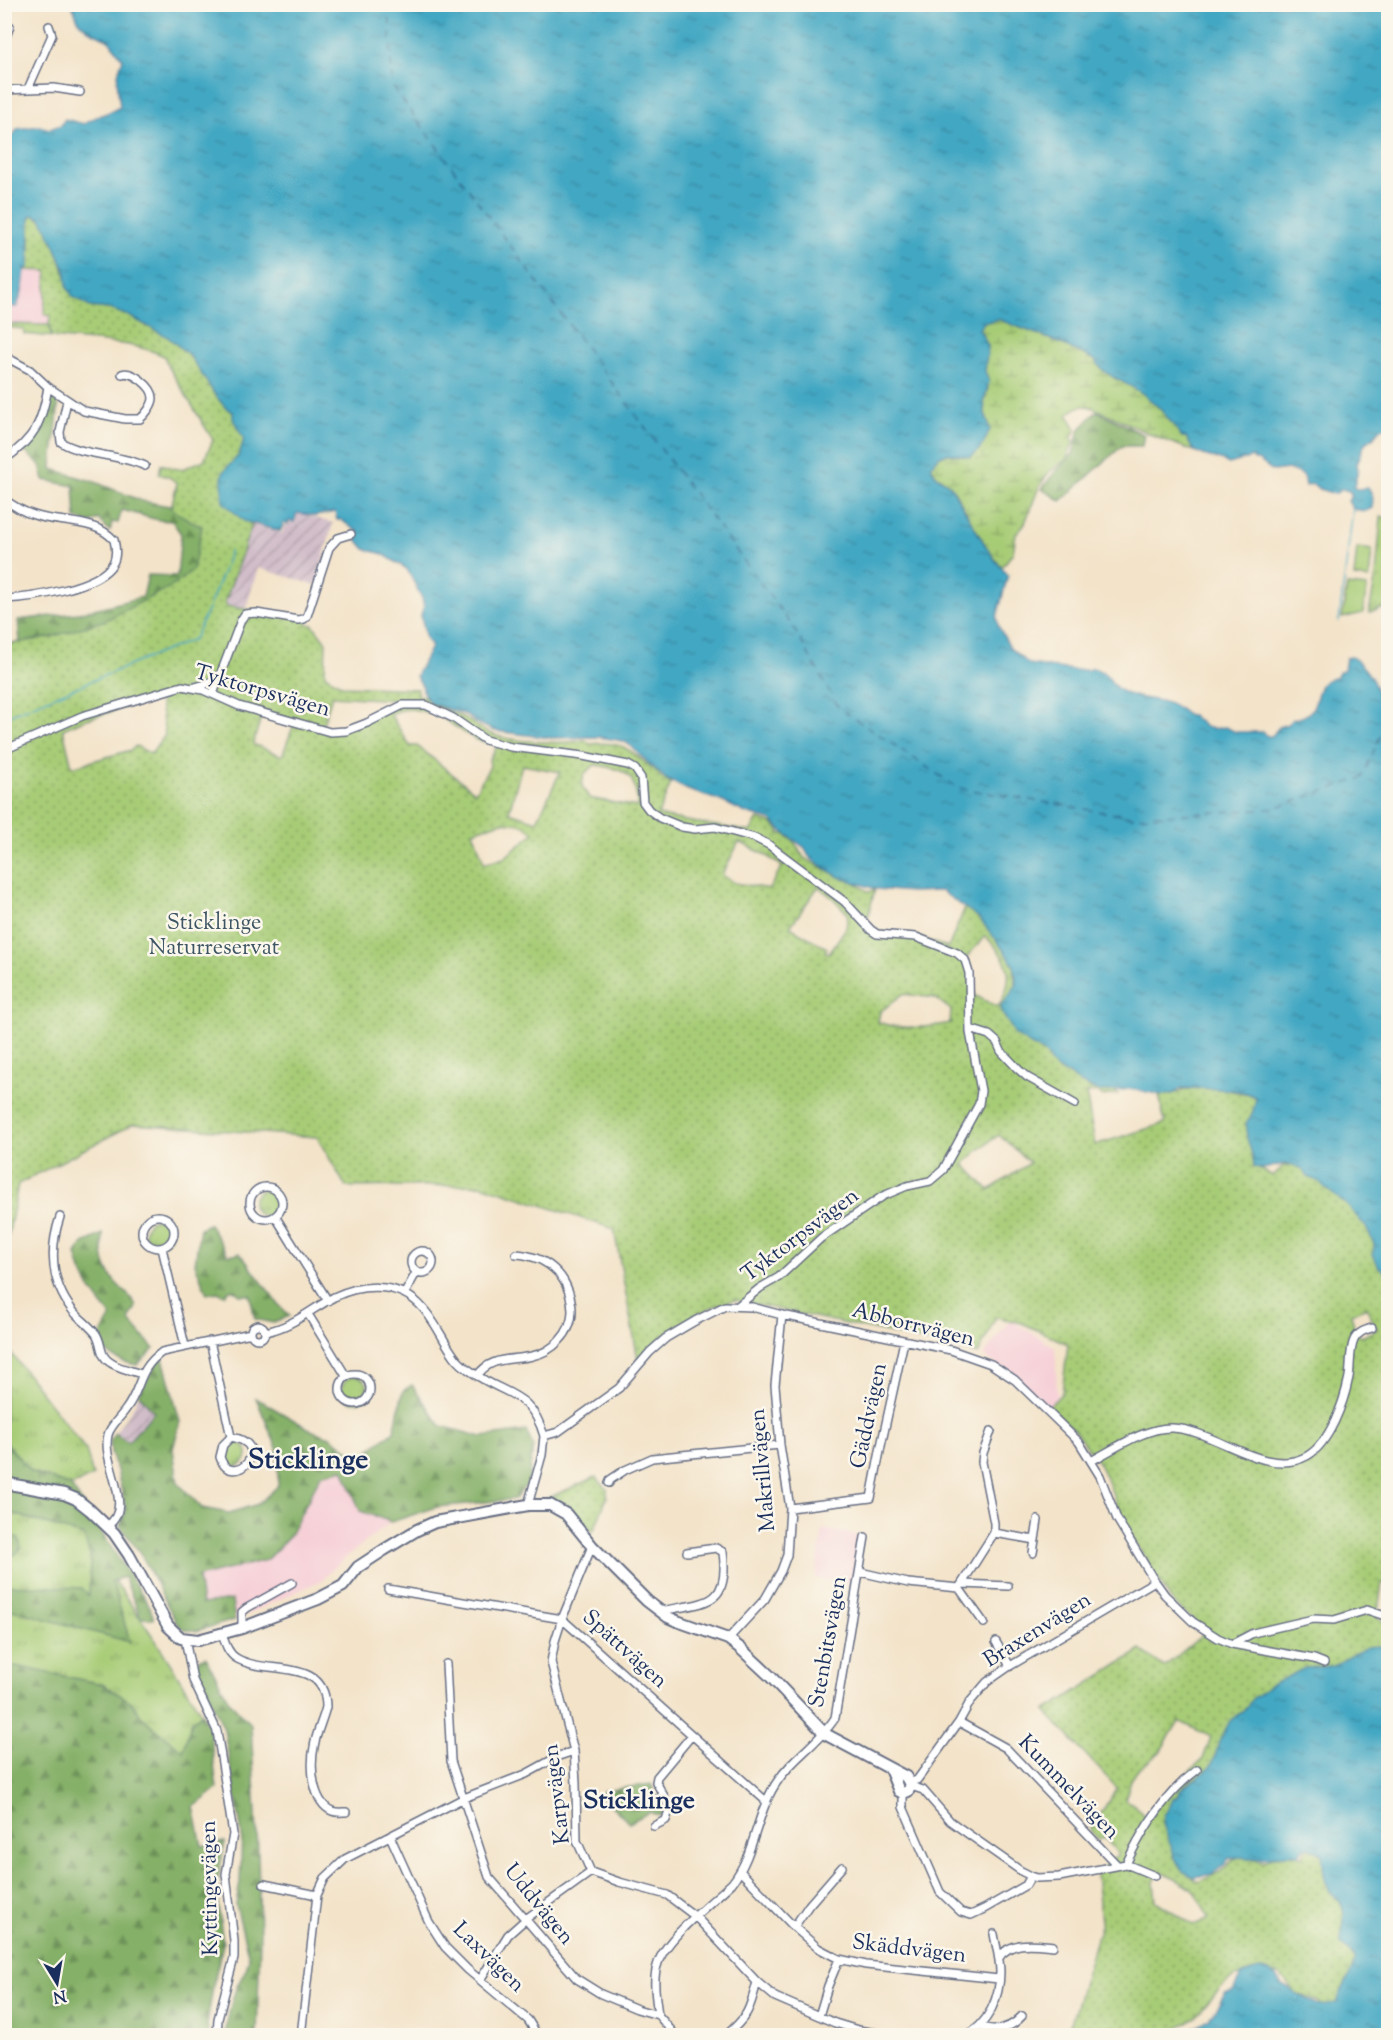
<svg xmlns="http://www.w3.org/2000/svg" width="1393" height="2040" font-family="'Sorts Mill Goudy',serif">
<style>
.built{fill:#f6cfd7}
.industrial{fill:url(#industrial-furrows)}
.grass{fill:url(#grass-tufts);stroke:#617e6a;stroke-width:1.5}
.forest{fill:url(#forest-firs);stroke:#507062;stroke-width:1.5}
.wetland{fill:url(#wetland-marsh);stroke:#617e6a;stroke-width:1.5}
.park{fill:url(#park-dots);stroke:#617e6a;stroke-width:1.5;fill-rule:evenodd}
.pitch{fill:#a7cc76;stroke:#617e6a;stroke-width:1.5}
.water{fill:url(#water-ripples);stroke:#2f6b90;stroke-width:1.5}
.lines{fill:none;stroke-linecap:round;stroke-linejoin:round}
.stream{stroke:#43a7c3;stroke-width:1.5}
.ferry{stroke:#295981;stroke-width:1.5;stroke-dasharray:8 6;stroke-linecap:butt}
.street-casing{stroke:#676e83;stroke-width:10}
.secondary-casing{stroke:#676e83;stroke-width:14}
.street{stroke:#fff;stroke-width:7}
.secondary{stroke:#fff;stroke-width:10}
.labels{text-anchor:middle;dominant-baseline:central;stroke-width:5;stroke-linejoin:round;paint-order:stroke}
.street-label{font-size:22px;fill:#1b2f5e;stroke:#fbf7ec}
.park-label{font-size:22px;fill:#3e5664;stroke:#fbf7ec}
.quarter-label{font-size:26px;font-weight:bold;fill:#1b2f5e;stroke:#fbf7ec}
.district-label{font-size:28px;font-weight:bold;fill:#1b2f5e;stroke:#fbf7ec}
</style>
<defs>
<pattern id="industrial-furrows" width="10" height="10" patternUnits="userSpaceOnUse" patternTransform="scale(1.5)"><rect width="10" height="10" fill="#d1bdc9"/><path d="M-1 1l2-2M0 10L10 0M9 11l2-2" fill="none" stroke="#a99aa6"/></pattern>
<pattern id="grass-tufts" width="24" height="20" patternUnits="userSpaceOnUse" patternTransform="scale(1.5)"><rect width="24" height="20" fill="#a7cc76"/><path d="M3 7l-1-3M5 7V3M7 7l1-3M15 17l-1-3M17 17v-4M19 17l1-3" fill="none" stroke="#87a664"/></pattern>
<pattern id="forest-firs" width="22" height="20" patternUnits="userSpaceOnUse" patternTransform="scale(1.5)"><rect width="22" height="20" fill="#85b067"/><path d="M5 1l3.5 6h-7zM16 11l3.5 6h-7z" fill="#6c9058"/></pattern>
<pattern id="wetland-marsh" width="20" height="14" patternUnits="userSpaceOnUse" patternTransform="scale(1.5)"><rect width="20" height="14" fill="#a7cc76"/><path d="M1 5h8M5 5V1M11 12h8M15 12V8" fill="none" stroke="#87a664"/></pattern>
<pattern id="park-dots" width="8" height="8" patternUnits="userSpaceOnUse" patternTransform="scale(1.5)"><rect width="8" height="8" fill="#a7cc76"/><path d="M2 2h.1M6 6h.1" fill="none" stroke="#87a664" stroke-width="1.8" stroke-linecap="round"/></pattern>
<pattern id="water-ripples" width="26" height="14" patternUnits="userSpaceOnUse" patternTransform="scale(1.5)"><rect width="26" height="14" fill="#43a7c3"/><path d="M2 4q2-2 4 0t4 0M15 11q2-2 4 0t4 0" fill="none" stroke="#3788a2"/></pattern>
</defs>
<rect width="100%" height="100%" fill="#fbf7ec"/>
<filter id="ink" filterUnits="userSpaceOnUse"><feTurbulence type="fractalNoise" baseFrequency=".0167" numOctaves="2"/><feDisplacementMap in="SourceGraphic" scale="12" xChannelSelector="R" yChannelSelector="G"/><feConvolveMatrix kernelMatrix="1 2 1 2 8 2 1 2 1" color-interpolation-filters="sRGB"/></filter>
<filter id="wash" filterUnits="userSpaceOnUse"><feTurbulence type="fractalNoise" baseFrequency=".008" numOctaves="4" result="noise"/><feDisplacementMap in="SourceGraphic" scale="24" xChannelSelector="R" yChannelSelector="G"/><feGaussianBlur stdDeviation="1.35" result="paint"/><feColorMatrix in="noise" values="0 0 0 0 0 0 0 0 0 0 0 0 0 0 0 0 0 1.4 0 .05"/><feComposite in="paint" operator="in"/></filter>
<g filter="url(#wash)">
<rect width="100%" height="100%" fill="#f3e3c9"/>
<path class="built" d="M25 270H47L44 314 50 316 48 325 5 324 4 306 17 307 23 288Z
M1010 1320 1055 1347 1058 1414 1018 1378 983 1356Z
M343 1468 360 1511 391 1522 340 1562 322 1580 235 1620 232 1600 202 1604 198 1577 266 1560 289 1537 321 1475Z
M823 1529 862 1536 854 1584 815 1578Z"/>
<path class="industrial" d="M298 513 333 523 316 585 258 568 245 611 223 605 246 523 282 533 285 525 288 526 290 522 295 523Z
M139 1394 154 1412 128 1442 115 1433 134 1406Z"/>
<path class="grass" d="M4 324 48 325 52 337 24 334 23 329 5 327Z
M1381 517H1388V607L1369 613 1376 575Z
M253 1203a13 13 0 1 1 26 0a13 13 0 1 1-26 0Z
M145 1232a13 13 0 1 1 26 0a13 13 0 1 1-26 0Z
M4 1344 86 1450 93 1476 71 1486 31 1472 5 1441Z
M342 1389a13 13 0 1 1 26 0a13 13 0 1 1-26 0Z
M223 1454a12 12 0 1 1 24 0a12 12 0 1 1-24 0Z
M4 1511 84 1536 156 1641 202 1714 192 1721 183 1752 144 1719 130 1701 5 1664Z"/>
<path class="forest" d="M48 398 58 399C59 422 53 445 52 469L95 482 142 501 220 515 209 622 5 707 4 644 20 642 18 620 78 613 143 597 148 575 177 576 181 534 172 521 158 520 122 510 118 523 112 522 110 531C104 528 103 523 98 519L91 523 76 519 74 486 44 480 40 465 23 450 45 420Z
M1097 411 1144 435 1142 446H1122L1061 501 1042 489 1053 474 1073 454 1079 430Z
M209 1224 228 1255 240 1253 279 1305 290 1316 273 1323 255 1319 250 1295H240L234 1290H230L225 1295 217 1292 207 1294 195 1264 200 1228Z
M103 1234C101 1256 105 1273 121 1288 127 1294 134 1299 136 1307L129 1320 154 1349 137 1365C122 1363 95 1353 102 1333 104 1327 108 1322 111 1316 93 1294 83 1282 76 1254L83 1243Z
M163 1358 180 1422 173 1449 178 1483 202 1508 229 1513 258 1504 278 1486 277 1448 256 1398 313 1431 330 1437 359 1457 394 1431 403 1391 412 1385 441 1426 482 1437 526 1431 533 1446 528 1483 515 1499 437 1507 391 1522 360 1511 343 1469 321 1475 289 1537 266 1560 198 1577 202 1604 232 1600 235 1620 196 1631 186 1630 177 1624 141 1554 120 1526 126 1510 117 1470 111 1452 110 1440 115 1433 128 1442 154 1412 139 1394 154 1367Z
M4 1441 31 1472 71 1486 149 1605 154 1619 141 1618 124 1577 112 1581 130 1642 5 1608V1585L82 1588 89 1596 90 1556 84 1536 5 1511Z
M4 1534 19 1538 21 1548 16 1554 5 1558Z
M206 1657 229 1701 251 1725 258 1850 260 1939 257 2035H225L230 2008 236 1988 246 1969 249 1958 236 1905 240 1882 242 1835 224 1729 196 1667 198 1660Z
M5 1664 102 1684 130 1701 144 1719 183 1751 192 1721 202 1714 210 1731 217 1789 194 1807 202 1846 225 1842 216 1888 223 1944 214 1981 207 2024 208 2035H5Z
M651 1784 656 1794 666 1804 661 1816 649 1812 629 1823 601 1795 603 1791Z"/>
<path class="wetland" d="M998 319 1060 343 1095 360 1114 378 1130 384 1147 397 1164 413 1182 437H1186L1193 450 1197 452 1161 439 1094 408C1083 404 1076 406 1068 415L1076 429 1071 438 1074 441 1066 460 1049 472 1039 487 1025 523 1016 534 1013 553 1002 567C981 545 969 515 953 489 947 479 935 479 931 466 939 454 945 452 960 456L990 429 985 414 984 400 988 390 985 371 988 347 979 329 983 323Z"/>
<path class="park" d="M33 215 41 218 56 248 73 297 90 307 110 309 129 316 168 337 190 356 216 396 225 407 233 412 244 440 252 525 225 602 227 606 308 620 307 624 313 625 326 642 325 675 344 686 417 689 419 696H427L426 699C437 709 449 710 462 717 472 721 479 729 489 733 508 742 565 745 585 740L590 744C621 740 629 749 652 768L657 769 655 771 657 773 659 772 660 777 671 783 658 815C688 823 719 825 750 832L758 819 773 824 780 832 779 834H785L795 843 804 858 845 880 849 879C857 882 862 889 870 892L875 889 867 921 880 932 913 935 948 948 966 905 977 915 978 919H983L1016 963V971L1014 972 1015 981 1019 986 1010 1005 1117 1092 1118 1094 1102 1096 1096 1092 1086 1093 1095 1145 1165 1123 1159 1095H1168L1200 1086 1250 1094 1257 1093 1260 1169 1273 1176 1283 1166 1294 1165 1312 1173 1364 1219 1388 1273V1584L1382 1583 1377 1618 1388 1623V1649L1216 1757C1213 1763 1210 1769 1205 1773 1197 1779 1190 1778 1182 1788 1180 1791 1172 1802 1172 1803 1169 1809 1170 1816 1170 1822 1170 1846 1178 1871 1199 1882L1220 1872 1234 1859 1241 1856 1264 1861 1276 1856 1291 1853 1302 1857 1308 1846 1323 1855 1322 1861 1346 1904 1360 1956 1341 2003 1321 2006 1319 2002 1294 1992 1285 1980 1279 1975H1247L1234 1977 1220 1989 1196 2017 1166 2035H1056L1071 2023 1101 1922 1096 1874 1118 1854 1104 1837 1098 1840 1090 1830 1117 1788 1045 1711 1141 1650 1164 1667 1201 1636 1200 1635 1205 1631 1171 1600 1122 1520 1109 1484 1098 1462 1075 1431 1049 1406 1062 1393 1068 1344 1022 1323 996 1317 978 1354 949 1346 735 1300C696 1309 664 1332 638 1360L614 1229 481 1185 346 1187 317 1137 133 1124 18 1184 5 1254V645L52 637 106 620 174 585 193 569 202 527 177 513 171 508 177 483 169 477 159 474 161 464 177 469 185 468 204 460 213 440 168 366 164 356C130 340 89 342 52 337L49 325 50 316 44 314 47 271 25 270 30 253V218ZM332 696 395 700V705C373 718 348 732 322 727ZM159 697 165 735 151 754 136 746 131 750 72 767 63 729 84 720ZM412 709 436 714 476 740 498 745 489 760 490 766 475 792 417 746H410L390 714 401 710ZM262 714 294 724 282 756 253 744ZM522 765 560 772 537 821 509 812ZM595 765C625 769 637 773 637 807L589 798 582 786 584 774ZM502 822C515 823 525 823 534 833L504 858 484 863 473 831ZM739 842 762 853 782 866 769 889 735 883 722 875ZM818 887 833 898 848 914 846 928 829 953 825 952 827 948 790 927ZM985 936C1010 960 1016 977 998 1007L974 995 972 973 966 958ZM903 994 935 998 951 1010 950 1023C928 1028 899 1030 878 1022L880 1012ZM999 1135 1030 1163 989 1190 964 1164 976 1152ZM1366 1307 1377 1329 1362 1337 1353 1332 1354 1326 1351 1314ZM1179 1721 1211 1737 1203 1759 1170 1788 1148 1819 1135 1805 1125 1800 1131 1780 1137 1771 1160 1752ZM1162 1873C1190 1885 1198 1889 1208 1920L1193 1925 1156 1901 1154 1882 1158 1874Z
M596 1477 607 1489V1497L594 1530 592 1532 565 1504 548 1498Z"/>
<path class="pitch" d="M1357 548 1372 550 1369 579 1354 577Z
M1347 585 1367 587 1363 613 1342 618Z"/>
<path class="water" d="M72 5H1388V427L1380 429 1372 439 1365 443 1357 464 1358 470 1355 483 1353 486 1356 489 1368 488C1374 494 1373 500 1372 508L1366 511 1353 509 1348 501 1352 495 1349 491 1342 489 1335 494 1319 489 1313 484 1305 486 1303 475 1288 469 1273 471 1258 460H1254L1253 457 1229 464C1218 457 1201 457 1194 450 1191 447 1188 441 1186 437H1182C1172 423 1162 409 1148 398 1133 384 1103 377 1095 360L1060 343 998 319 983 323 979 329 988 346 985 371 989 382 984 400 985 414 990 429C985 441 981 451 970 457 952 455 943 447 931 466 934 476 942 480 950 485L979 535 995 560 1008 575 997 617 998 625 1010 648 1029 664 1072 670H1089L1092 668C1114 674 1107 683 1121 691 1143 704 1165 693 1188 716L1192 715 1205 727 1213 729 1225 727 1236 732H1263L1267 736H1272L1279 727 1288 724 1292 719C1329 716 1306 679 1336 678L1340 671 1344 670 1346 658 1352 657C1364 665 1378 684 1378 699L1388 705V1274L1379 1267 1373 1254 1374 1244 1366 1227 1345 1203 1326 1189 1320 1182 1308 1177 1302 1169 1292 1165 1284 1164 1263 1169 1254 1167C1254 1155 1249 1148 1247 1137 1246 1132 1248 1129 1246 1123 1253 1115 1254 1108 1256 1098 1245 1087 1198 1089 1181 1088L1175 1093 1164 1095 1130 1089 1102 1092 1084 1085 1066 1073 1057 1069 1051 1064 1047 1055 1015 1035C1011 1024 1001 1017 1001 1005L1007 999 1017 984 1014 965 997 941 978 917 941 891 911 892 876 889 839 877 813 860 808 855 805 848 782 831 771 820 746 813 721 801 688 790 666 779 627 743 618 740 598 737 551 738 495 731 475 722 467 715 430 703 423 692V687L416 676 432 645 426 640 421 615 424 606 422 598 407 569 383 554 365 549 356 538 358 532 341 520H337L335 512 315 516 297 513 294 522 289 521 288 524 284 523 280 531 244 521 223 502 222 479 223 472 239 455 244 439 233 419V412L225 407 216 396 190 356 168 337 129 316 110 309 90 307 73 297 67 287 66 273 56 248 41 218 33 215 30 216 29 267 25 270 23 288 17 307 5 306V130L9 135 13 136 17 129 39 126 50 129 61 125 65 119 84 124C95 116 108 114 120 107 118 87 114 79 123 59L109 40 87 29 79 22Z
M1379 1646 1387 1649 1388 1647V2033L1385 2036 1181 2035 1209 2019 1225 1994 1233 1991 1241 1976 1252 1971 1260 1969 1269 1972 1277 1978 1282 1985 1318 2005 1337 2003C1339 1993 1357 1964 1355 1959 1354 1953 1346 1948 1341 1945 1340 1932 1347 1922 1342 1906 1341 1899 1334 1897 1330 1891 1323 1881 1323 1865 1322 1853L1310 1847 1303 1849 1299 1855C1284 1851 1273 1858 1258 1858 1248 1859 1239 1855 1228 1859L1226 1863 1213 1874 1194 1877 1184 1872 1175 1858 1163 1824 1164 1815 1170 1807 1173 1798 1178 1797 1180 1790 1204 1773 1211 1766 1215 1757 1219 1742 1230 1721 1247 1707 1252 1699 1269 1686 1305 1668 1333 1666 1367 1647Z"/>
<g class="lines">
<path class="stream" d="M1339 621 1353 509
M4 717 194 639 208 609 228 559 229 551"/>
<path class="ferry" d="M389 4 392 86 793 627 839 708 958 788 1133 817 1271 809 1362 778 1388 718"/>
</g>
</g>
<g filter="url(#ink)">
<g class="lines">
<defs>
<path id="street" d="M4 42 10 26
M28 89 52 35 49 26
M4 90 54 88 80 92
M4 356 30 370 48 387C42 423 35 438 4 460
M48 387 84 411 125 419H140C145 415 153 405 153 398 153 387 132 370 122 374
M67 401 60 432 61 442C83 456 120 454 145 466
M4 499C13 506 24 512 34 515 59 524 95 518 114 540 116 548 117 556 113 563 100 588 30 598 4 599
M195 687 209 683 220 676
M213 694 241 620 245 614 256 613 298 620 304 619 307 616 329 548 338 538 351 534
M4 750 82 716 182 686 203 690 239 706 330 732 346 731 367 723 403 705H426L453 718 485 740 496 743 511 747 583 756 628 765 635 769 641 778 643 802 649 810 660 818 682 827 695 829 715 827 755 838 769 845 845 902 871 930 877 934 916 937 957 953 965 960 969 973 970 1032 981 1091 979 1104 943 1170 930 1181 907 1186 883 1196 821 1238 779 1277 760 1288 739 1305
M970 1029 989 1035 997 1042 1001 1051 1018 1069 1027 1077 1075 1104
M250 1203a16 16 0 1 1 32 0a16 16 0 1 1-32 0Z
M142 1232a16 16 0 1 1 32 0a16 16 0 1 1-32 0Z
M275 1216 328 1301
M60 1217C49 1250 51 1283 73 1311 80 1319 90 1326 96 1334 101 1341 100 1350 104 1356 110 1367 131 1370 141 1374
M162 1248 185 1346
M411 1262a11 11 0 1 1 22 0a11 11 0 1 1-22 0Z
M405 1293 417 1271
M308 1314 346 1376
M251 1332a7 7 0 1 1 14 0a7 7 0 1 1-14 0Z
M265 1332C292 1327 310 1310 334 1297 361 1284 396 1282 419 1304 435 1319 442 1340 455 1357 459 1363 466 1368 472 1372 504 1396 531 1390 544 1436
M210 1341 231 1437
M340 1389a15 15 0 1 1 30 0a15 15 0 1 1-30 0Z
M477 1376C491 1356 510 1361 532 1356 552 1352 572 1334 572 1311 572 1298 567 1283 558 1273 547 1261 532 1255 516 1254
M231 1437C277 1445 231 1492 220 1457L223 1445Z
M1091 1461C1114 1449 1146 1427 1172 1428 1214 1429 1266 1479 1307 1456 1330 1443 1344 1402 1349 1377 1351 1365 1349 1351 1354 1340 1358 1332 1365 1330 1372 1328
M609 1483 610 1480 625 1470 652 1458 780 1445
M528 1505 542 1455 544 1436 558 1432 619 1388 650 1352 666 1338 695 1321 725 1306 752 1307 782 1315 951 1350 991 1364 1015 1380 1079 1442 1100 1476 1117 1519 1152 1577 1165 1595 1193 1622 1218 1638 1232 1644 1314 1659 1324 1663
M790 1508 871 1498 881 1446 904 1341
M107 1526C136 1507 101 1464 108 1435 110 1426 120 1418 126 1409 142 1388 137 1370 162 1352L251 1333
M994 1533 1035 1540
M592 1546 562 1619 555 1641 551 1662 574 1751 576 1783 577 1841 591 1872 619 1882 667 1895 696 1917 757 1982 775 1997 835 2023 858 2030 895 2036
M1033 1553 1038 1520
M860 1572 908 1583 959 1588 994 1533V1523L982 1462 983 1453 991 1431
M962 1584 1008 1586
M959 1588 984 1623
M388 1589 562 1619 767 1802
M661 1611C705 1602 730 1607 723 1552L716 1548 687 1552
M242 1628V1612L247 1608 292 1583
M222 1634C225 1643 228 1653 236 1658 265 1676 326 1656 326 1707 323 1720 316 1733 314 1747 310 1766 312 1802 332 1811 337 1813 342 1812 346 1812
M185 1639 193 1680 217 1731 233 1834 226 1874 234 1941V1958L218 2019 217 2036
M728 1639 765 1599 781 1571 787 1555 790 1508 780 1445 775 1385 782 1315
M996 1642 1010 1666
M1232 1644 1253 1633 1313 1619 1334 1620 1367 1610 1388 1617
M446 1664 451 1761 489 1877 577 1979 601 1994 637 2009 658 2015 676 2036
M959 1722 1006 1748 1117 1865
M910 1782 917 1780 959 1722 970 1702 987 1682 1010 1666 1155 1581
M911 1786 923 1790 950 1821 964 1831 1021 1871 1031 1876 1037 1878 1059 1877 1126 1864 1155 1876
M903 1793V1807L940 1892 961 1912 971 1915 984 1909 1026 1885 1031 1876
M654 1826 666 1820 670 1807 656 1782 657 1777 692 1735
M390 1836 429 1922 445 1947 468 1970 528 2020 538 2036
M1126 1864C1143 1828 1165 1794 1197 1770
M741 1872 794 1927 818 1948 839 1959 866 1965 999 1979
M264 1884 317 1895
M794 1927 809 1905 842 1867
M999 1958C1010 1940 1034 1944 1053 1946
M480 1980 508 1935 527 1918 591 1872
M658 2015C656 1998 652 1979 658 1963 666 1938 712 1902 732 1883 756 1853 756 1810 779 1779 795 1756 819 1743 835 1718L865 1537
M819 2016 828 1986 839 1959
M980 2026C996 2033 1010 2029 1022 2016
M301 2036 317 1895 325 1878 345 1859 464 1798 526 1774 559 1756 574 1751
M725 2036C748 2017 750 2009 757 1982
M965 2036C989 2025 1000 1996 1000 1972 1000 1959 996 1946 994 1934"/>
<path id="secondary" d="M4 1483 64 1494 76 1499 90 1510 114 1533 129 1555 168 1626 181 1638 198 1640 242 1628 318 1599 343 1586 358 1567 384 1550 417 1530 435 1522 528 1505H550L566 1514 592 1546 647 1601 668 1617 677 1621 728 1639 740 1648 770 1676 825 1734 906 1777 911 1786 908 1791 903 1793 899 1791 890 1769"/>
</defs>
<use href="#street" class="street-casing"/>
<use href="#secondary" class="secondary-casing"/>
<use href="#street" class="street"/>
<use href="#secondary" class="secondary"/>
</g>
</g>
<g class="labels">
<g class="street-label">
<text transform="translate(262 692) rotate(16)">Tyktorpsvägen</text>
<text transform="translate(801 1236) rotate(-37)">Tyktorpsvägen</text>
<text transform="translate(913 1326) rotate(14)">Abborrvägen</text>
<text transform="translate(870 1416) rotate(-78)">Gäddvägen</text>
<text transform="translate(764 1470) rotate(-95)">Makrillvägen</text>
<text transform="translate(1038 1631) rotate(-32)">Braxenvägen</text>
<text transform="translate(829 1642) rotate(-80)">Stenbitsvägen</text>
<text transform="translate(624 1650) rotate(42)">Spättvägen</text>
<text transform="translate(1068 1788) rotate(46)">Kummelvägen</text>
<text transform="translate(558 1794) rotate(-97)">Karpvägen</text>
<text transform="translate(211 1888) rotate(-91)">Kyttingevägen</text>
<text transform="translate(538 1905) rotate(51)">Uddvägen</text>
<text transform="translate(909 1950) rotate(7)">Skäddvägen</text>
<text transform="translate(488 1958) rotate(44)">Laxvägen</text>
</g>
<g class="park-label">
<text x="214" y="924">Sticklinge<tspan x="214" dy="25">Naturreservat</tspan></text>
</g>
<g class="quarter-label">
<text x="639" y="1801">Sticklinge</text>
</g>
<g class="district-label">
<text x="308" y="1461">Sticklinge</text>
</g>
</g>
<rect width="1393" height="2040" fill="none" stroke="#fbf7ec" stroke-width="24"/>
<g transform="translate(57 1983) rotate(169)" stroke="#fbf7ec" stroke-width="4.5" paint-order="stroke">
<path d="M0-4.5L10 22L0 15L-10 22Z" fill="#1b2f5e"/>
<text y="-9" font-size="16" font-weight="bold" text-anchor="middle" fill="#1b2f5e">N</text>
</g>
</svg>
